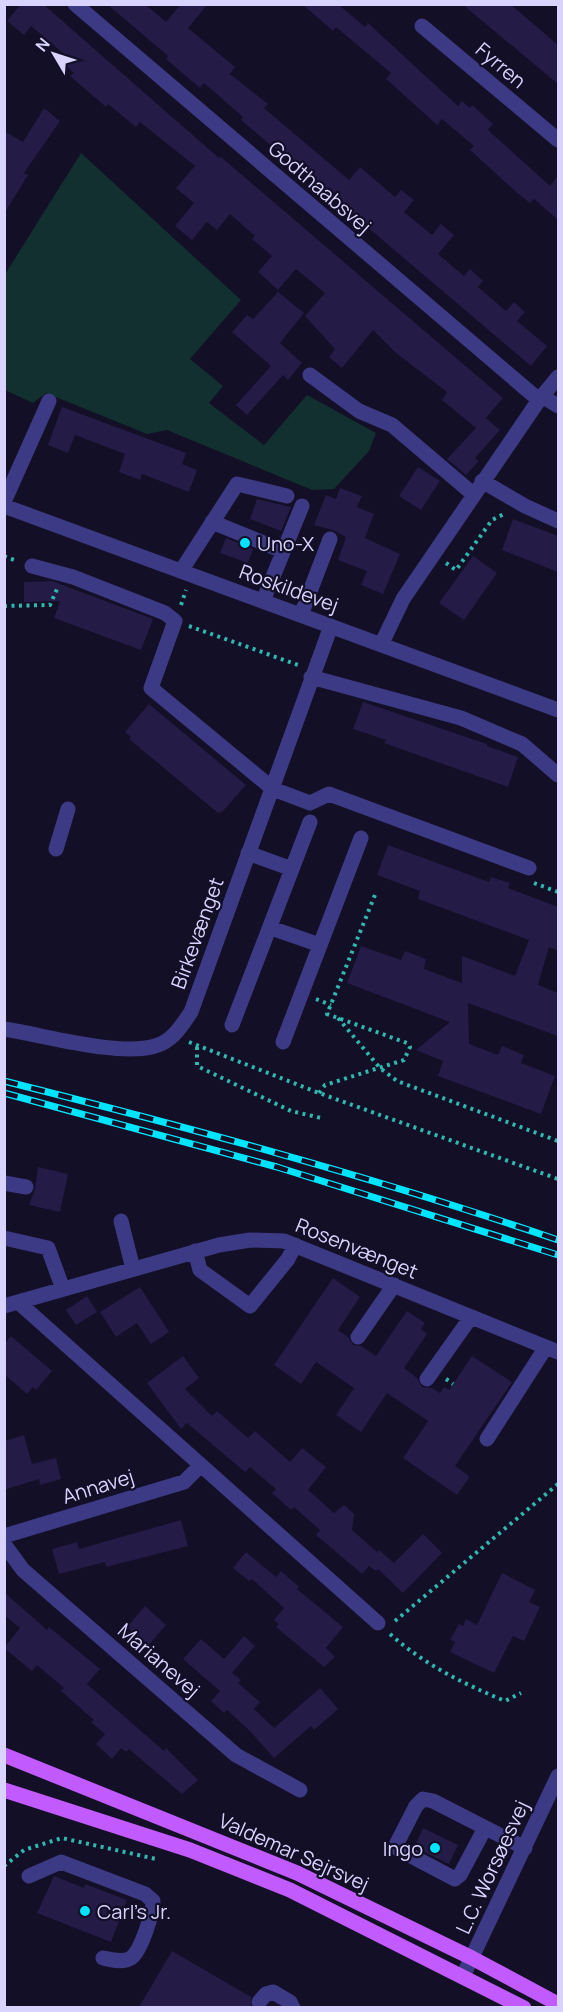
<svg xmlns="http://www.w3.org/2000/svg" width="563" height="2012" font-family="Manrope,sans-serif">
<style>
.green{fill:#12302f}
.building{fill:#241b47}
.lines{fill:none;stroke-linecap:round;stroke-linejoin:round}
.path{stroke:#2fb8b0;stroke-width:4;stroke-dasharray:3 4.5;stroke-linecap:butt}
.minor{stroke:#3d3a85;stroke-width:15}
.major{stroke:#c25bff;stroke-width:15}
.rail-casing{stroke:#00e5ff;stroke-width:7}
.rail{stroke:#130f26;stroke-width:4.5;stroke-dasharray:14;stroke-linecap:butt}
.poi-dot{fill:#00e5ff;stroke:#130f26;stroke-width:2}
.labels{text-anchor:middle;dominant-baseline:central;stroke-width:4.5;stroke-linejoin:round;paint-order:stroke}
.street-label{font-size:20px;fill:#d9d4ff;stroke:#130f26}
.poi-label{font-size:20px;fill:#d9d4ff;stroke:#130f26;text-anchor:start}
</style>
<rect width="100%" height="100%" fill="#130f26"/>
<path class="green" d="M81 153 241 300 190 359 223 386 209 403 264 445 307 395 376 433 369 451 334 489 312 490 167 430 147 434 46 393 33 403 5 390 4 276Z"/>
<path class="building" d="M21 4H43L219 158 221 157 503 398 486 418 500 430 475 458 479 461 466 475 447 459 476 428 442 400 447 392 396 353 373 330 342 368 329 357 335 349 305 316 325 293 296 269 278 290 258 272 272 256 252 239 255 236 230 214 217 230 207 222 192 240 175 226 194 203 176 188 195 166 140 122 136 127 108 104 106 107 70 76 74 73 65 65 70 59 31 26 24 35 7 21Z
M107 4H145L166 22 181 4H208L188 28 235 67 230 74 268 104 264 108 349 180 360 167 395 197 401 190 414 200 404 212 432 235 441 224 454 235 438 254 464 276 470 269 483 281 478 287 506 311 514 302 525 312 517 321 547 346 531 366 241 120 243 117 204 83 200 88 166 59 168 56Z
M302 4H338L365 27 368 23 458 106 462 101 470 108 472 105 493 124 488 130 550 186 558 176V220L534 199 530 203 515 191 470 150 474 146 442 119 437 125 394 86 386 79 391 73 336 27 333 31Z
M462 4H510L558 45V84Z
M44 108 60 121 24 173 28 175 4 214V131L23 142Z
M278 292 304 313 280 343 302 363 288 380 283 375 247 415 236 405 271 366 232 332 247 315 253 319Z
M62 407 186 453 182 464 197 470 189 492 142 474 140 480 119 472 125 454 75 435 68 453 48 445Z
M418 467 440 481 421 510 399 496Z
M340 488 362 496 357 507 374 514 365 538 400 554 383 594 361 585 367 571 338 560 346 537 333 530 314 525 326 495 336 499Z
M257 499 291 507 281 531 250 519Z
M513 519 558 536V572L502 550Z
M226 538 253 549 248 563 220 553Z
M473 556 497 573 464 620 439 603Z
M52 581 153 619 141 650 54 618 60 601 24 602V582Z
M363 702 487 744V746L518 757 508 787 384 743 386 740 353 729Z
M149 704 246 785 222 812 218 813 129 739 131 737 125 732Z
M388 845 489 882 491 877 510 883 508 888 558 907V951L549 947 538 985 558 993V1036L468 1003 469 1044 498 1055 502 1046 524 1055 521 1063 555 1076 541 1114 438 1076 443 1061 416 1050 450 1022 347 983 361 946 401 960 405 951 426 959 424 969 462 983V956L515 976 529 940 418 899 420 891 377 875Z
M38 1167 68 1174 60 1212 29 1205 35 1189Z
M333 1278 360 1297 338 1330 348 1337 353 1345 361 1346 376 1356 407 1311 425 1323 421 1329 427 1334 404 1368 417 1378 422 1387 432 1388 440 1393 444 1387 449 1390 472 1356 512 1382 455 1466 468 1475 469 1478 457 1495 403 1458 428 1421 387 1393 361 1432 336 1415 354 1388 316 1362 301 1384 274 1365Z
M140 1287 169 1332 151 1344 137 1323 116 1337 100 1312Z
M87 1296 97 1312 76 1325 66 1310Z
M11 1336 52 1371 36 1390 33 1387 27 1394 4 1374V1344Z
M183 1356 199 1378 185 1389 212 1416 217 1411 248 1438 255 1431 290 1462 302 1448 326 1467 308 1490 334 1513 344 1505 354 1514 352 1530 377 1552 379 1550 394 1563 423 1534 442 1553 403 1593 378 1569 376 1571 369 1566 362 1574 316 1535 320 1530 294 1507 291 1510 272 1493 276 1489 250 1467 245 1472 187 1423 181 1429 147 1383Z
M24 1435 32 1464 56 1458 61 1479 40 1485 39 1479 4 1490V1441Z
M181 1520 188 1546 106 1567 105 1562 59 1574 52 1549 77 1542 79 1549Z
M246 1552 276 1577 281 1571 299 1587 297 1589 343 1627 326 1648 335 1657 324 1667 276 1627 279 1624 274 1620 284 1608 252 1579 249 1581 233 1568Z
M502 1573 535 1590 529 1602 540 1607 524 1641 513 1636 494 1673 450 1652 455 1642 450 1640 459 1624 463 1626 466 1619 477 1625Z
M4 1592 47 1630 49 1627 100 1669 87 1684 164 1751 166 1748 198 1780 182 1794 129 1749 126 1752 121 1748 112 1759 96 1744 105 1734 91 1722 94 1720 61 1691 64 1688 37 1665 32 1671 4 1648 20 1628 4 1615Z
M145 1606 166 1625 148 1646 127 1627Z
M244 1636 255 1646 232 1673 241 1680 238 1683 260 1702 254 1709 274 1728 320 1688 338 1709 314 1730 311 1726 274 1758 251 1732 227 1710 224 1713 211 1701 220 1691 183 1659 201 1639 224 1659Z
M423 1828 458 1845 449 1864 414 1847Z
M54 1876 84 1888 85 1884 127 1900 111 1942 37 1913Z
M172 1951 251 1997V2007H139Z"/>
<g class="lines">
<path class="path" d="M4 556 17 561
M446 563 456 570 492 520 506 513
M181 605 186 590
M4 606 50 605 57 589
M189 626 301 666
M534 883 558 892
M316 999 331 1005
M338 1018 380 1068 397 1081 558 1141
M189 1042 319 1093 558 1179
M197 1047V1066L291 1111 321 1118
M319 1093 325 1085 404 1060 410 1047 407 1043 327 1014 375 895
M446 1379 453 1384
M395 1621 558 1484
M390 1634C425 1665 462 1683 505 1701L521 1693
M4 1866 24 1850 62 1838 156 1859"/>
<path class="minor" d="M75 4 539 400
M422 26 558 140
M310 375 359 411 392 425 473 494
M542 396 558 406
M482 481 525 506 558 521
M4 502 49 401
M4 506 558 710
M212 522 283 551
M32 566 73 577 165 613 175 621 151 688 273 789 310 803 329 794 529 868
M181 571 237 484 287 496
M263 601 302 506
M301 615 330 539
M381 645 403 599 539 400 558 377
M311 677 461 718 522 744 558 775
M56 849 68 809
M292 869 310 822
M271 928 320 945
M232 1025 292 869 248 853
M4 1029C44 1035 119 1057 155 1046 172 1042 182 1025 191 1012L331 626
M283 1042 361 838
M4 1183 26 1187
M121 1221 133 1269
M4 1238 48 1248 63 1289
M195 1251 200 1270 250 1306 288 1259 295 1245
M18 1302 378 1623
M4 1306 219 1245 250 1240 284 1241 558 1352
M358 1337 394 1285
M427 1379 471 1317
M487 1439 546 1347
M4 1536 184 1482 199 1467
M4 1544 23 1570 236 1755 300 1790
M485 1828 460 1875 455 1879 398 1849 397 1843 416 1806 423 1799 433 1801 525 1848
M29 1876 61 1862 145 1894 153 1901C153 1913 141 1951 131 1958 123 1963 112 1960 103 1958
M463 1976 558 1776
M259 2002 266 1994 273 1992 290 2002 293 2008"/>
<path class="major" d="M4 1755 297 1873 472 1958 558 2004
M4 1790 190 1850 290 1890 524 2008"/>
<defs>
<path id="rail" d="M4 1081C191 1128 377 1178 558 1240
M4 1093 277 1167 558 1255"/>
</defs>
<use href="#rail" class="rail-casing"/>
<use href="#rail" class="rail"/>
</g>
<g class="poi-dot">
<circle cx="245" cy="543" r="6"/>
<circle cx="435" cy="1848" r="6"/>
<circle cx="85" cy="1911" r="6"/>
</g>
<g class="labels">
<g class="street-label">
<text transform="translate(501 65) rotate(40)">Fyrren</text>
<text transform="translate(320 187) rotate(41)">Godthaabsvej</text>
<text transform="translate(289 588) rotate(20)">Roskildevej</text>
<text transform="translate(197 933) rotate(-70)">Birkevænget</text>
<text transform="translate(357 1248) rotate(22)">Rosenvænget</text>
<text transform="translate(98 1486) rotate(-17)">Annavej</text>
<text transform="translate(159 1660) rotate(41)">Marianevej</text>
<text transform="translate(294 1852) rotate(24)">Valdemar Sejrsvej</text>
<text transform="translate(492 1867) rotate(-65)">L.C. Worsøesvej</text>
</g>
<g class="poi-label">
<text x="257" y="543">Uno-X</text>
<text x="423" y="1848" text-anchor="end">Ingo</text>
<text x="97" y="1911">Carl's Jr.</text>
</g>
</g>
<rect width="563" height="2012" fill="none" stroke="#d9d4ff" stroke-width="12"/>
<g transform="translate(54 54) rotate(309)" stroke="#130f26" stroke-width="4.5" paint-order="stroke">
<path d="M0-4.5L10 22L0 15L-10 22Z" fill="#d9d4ff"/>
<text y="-9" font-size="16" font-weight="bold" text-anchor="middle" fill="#d9d4ff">N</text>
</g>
</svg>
